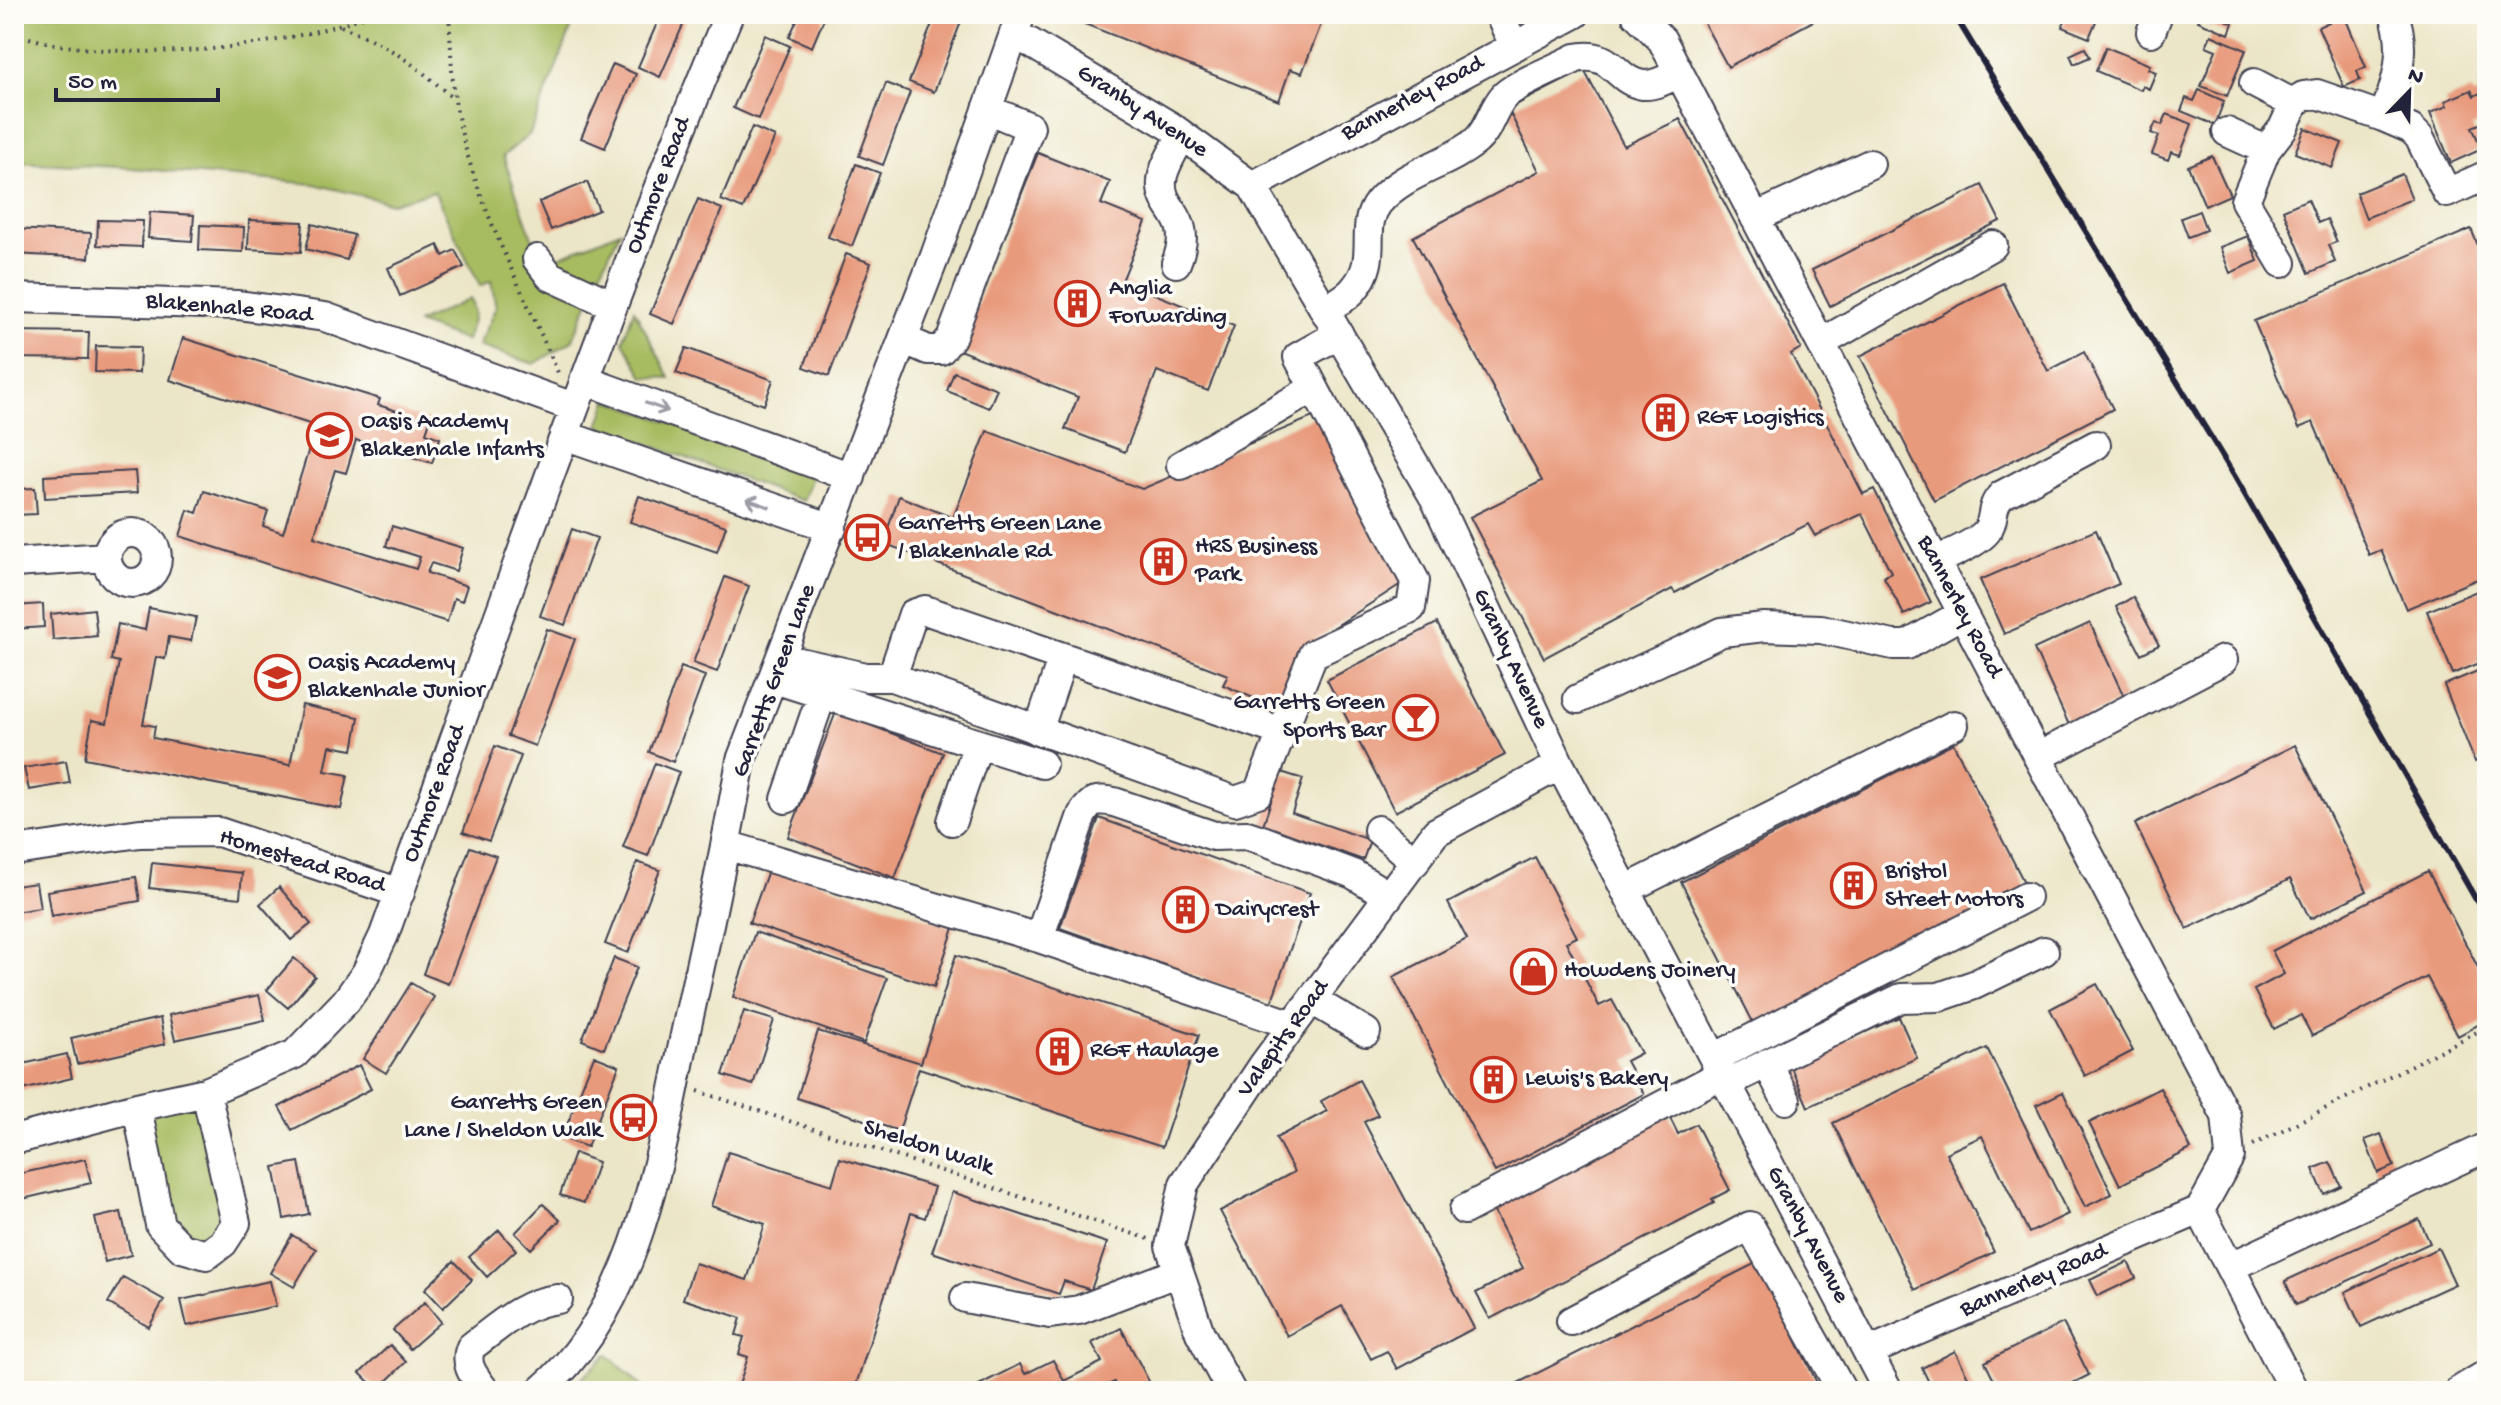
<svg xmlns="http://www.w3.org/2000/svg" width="2501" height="1405" font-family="'Gochi Hand',sans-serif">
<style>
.green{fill:#a7bc61;stroke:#646f4e;stroke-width:2}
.building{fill:#e89a7c}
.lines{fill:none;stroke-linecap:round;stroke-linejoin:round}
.minor-casing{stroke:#403f50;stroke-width:32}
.path{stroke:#403f50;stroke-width:4;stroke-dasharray:2 6;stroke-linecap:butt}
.minor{stroke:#fff;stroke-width:28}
.rail{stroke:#22223b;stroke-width:6}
.oneway{stroke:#9c9ca7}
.labels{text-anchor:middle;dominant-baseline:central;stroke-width:7;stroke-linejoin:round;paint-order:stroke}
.street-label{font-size:24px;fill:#22223b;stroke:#fdfcf7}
.poi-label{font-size:24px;fill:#22223b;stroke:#fdfcf7;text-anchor:start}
</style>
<rect width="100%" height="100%" fill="#fdfcf7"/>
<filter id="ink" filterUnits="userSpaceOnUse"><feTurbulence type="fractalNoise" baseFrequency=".0125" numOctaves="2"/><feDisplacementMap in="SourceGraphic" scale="16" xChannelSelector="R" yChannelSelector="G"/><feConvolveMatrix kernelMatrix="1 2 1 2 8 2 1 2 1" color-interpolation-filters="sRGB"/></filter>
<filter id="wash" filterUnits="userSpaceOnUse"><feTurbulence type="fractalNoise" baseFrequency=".006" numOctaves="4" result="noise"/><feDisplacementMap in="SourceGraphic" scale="32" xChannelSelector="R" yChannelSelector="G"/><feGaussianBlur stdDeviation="1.8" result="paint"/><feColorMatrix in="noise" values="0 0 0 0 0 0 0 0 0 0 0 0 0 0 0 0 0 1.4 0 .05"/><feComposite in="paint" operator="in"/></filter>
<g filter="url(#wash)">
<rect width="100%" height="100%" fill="#ece6c8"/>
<path class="green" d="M14 14H577L530 134 503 156 539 257 589 301 572 341 534 364 478 346 496 307 491 281 480 286 434 191 392 203 314 184 120 167 14 162Z
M620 231 594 286 550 261Z
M470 299C478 314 471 326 466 341L417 323Z
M634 309 670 378 644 377 623 341Z
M608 400 813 474 803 501 599 426Z
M206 1092 229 1197 223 1243 182 1248 137 1107Z
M607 1354 647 1391H569Z"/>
<g id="blocks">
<path class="building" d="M661 14H688L660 77 638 67Z
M800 14H826L812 47 789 37Z
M936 14H964L934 92 909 82Z
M1085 14H1325L1302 73 1290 69 1279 101 1082 23Z
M1699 14H1826L1728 67Z
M2068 14H2099L2089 38 2062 27Z
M2201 14H2229L2226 20 2233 23 2229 34 2198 21Z
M2344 15 2366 67 2357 71 2360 80 2344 87 2318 27Z
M765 35 790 46 758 119 733 108Z
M2211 35 2246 50 2227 96 2201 86 2216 50 2206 46Z
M2106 47 2150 65 2148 69 2156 72 2149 89 2143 86 2141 90 2096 71Z
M2085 48 2090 57 2074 64 2070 55Z
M613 64 636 74 605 148 581 138Z
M1584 70 1624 146 1680 119 1801 348 1791 354 1863 494 1874 489 1931 602 1904 615 1884 577 1891 572 1862 514 1815 536 1808 524 1675 593 1672 589 1544 658 1470 517 1542 481 1413 237 1539 171 1508 109Z
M886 83 910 92 883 165 859 156Z
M2199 90 2224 101 2215 125 2181 111 2186 98 2194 101Z
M2471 90 2474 96 2487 90V121L2472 127 2482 149 2451 163 2430 113 2447 106 2445 101Z
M2167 114 2192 124 2180 155 2171 152 2168 160 2152 154 2159 136 2151 133 2156 122 2162 125Z
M752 127 775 137 743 209 721 200Z
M2305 128 2342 143 2332 168 2295 153Z
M1038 153 1110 182 1101 204 1146 222 1122 281 1234 326 1208 391 1157 371 1125 452 1065 429 1078 397 959 350Z
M2212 156 2230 195 2205 206 2188 166Z
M856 164 880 173 852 246 828 237Z
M2402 174 2412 199 2366 218 2356 193Z
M587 182 599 210 551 230 539 202Z
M1982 185 2000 221 1830 306 1812 270Z
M698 199 722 209 674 324 650 314Z
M2308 199 2318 223 2327 219 2337 242 2328 245 2335 262 2309 273 2283 210Z
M2199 211 2206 230 2188 237 2181 218Z
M150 212 194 215 192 241 148 238Z
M98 220 143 221 142 247 97 245Z
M249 220 303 222 301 252 248 249Z
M312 224 354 235 347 260 306 249Z
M200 225 244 227 243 252 199 250Z
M14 229 91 233 89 258 14 254Z
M2471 229 2487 266V575L2406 609 2381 550 2369 555 2313 422 2299 428 2254 321Z
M2248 236 2258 261 2230 273 2220 247Z
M438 245 443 256 455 250 464 267 400 296 388 268Z
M846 254 871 263 829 376 804 367Z
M2003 283 2048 371 2084 352 2113 409 1934 501 1860 356Z
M14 331 89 332 88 359 14 358Z
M183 338 380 399 378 405 430 421 426 433 440 438 432 463 356 440 346 473 335 470 314 537 416 569 420 557 386 546 392 526 463 548 456 571 431 563 427 573 467 586 462 601 454 598 447 622 180 536 188 510 197 513 204 491 268 511 263 526 283 533 316 426 170 380Z
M96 346 140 347 139 373 95 372Z
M686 348 773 380 764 405 676 373Z
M954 372 997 389 989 408 947 391Z
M1315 416 1407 580 1304 647 1279 709 1223 685 1228 675 883 543 899 496 953 518 987 431 1142 489Z
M135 471 137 493 45 498 44 476Z
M35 488 37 514 14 515V489Z
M639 496 726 526 717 552 630 522Z
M572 529 597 538 565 625 540 616Z
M2096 530 2119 584 2004 634 1980 580Z
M725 577 749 586 717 672 693 663Z
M2487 587V660L2453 674 2427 611Z
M2133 597 2159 645 2141 654 2116 607Z
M43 604 44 627 14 629V606Z
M149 608 196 617 191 641 169 637 165 659 156 657 143 724 155 726 153 738 290 765 302 705 359 717 353 750 330 746 325 771 348 775 341 809 85 758 92 720 107 723 119 662 111 660 118 624 145 630Z
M94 609 97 636 53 640 51 614Z
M1437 623 1505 755 1395 812 1327 680Z
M2090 623 2125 699 2069 725 2034 649Z
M547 629 575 639 535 746 508 736Z
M681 667 705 676 673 762 649 752Z
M2487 667V757L2475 762 2444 685Z
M836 712 943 753 895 878 788 837Z
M1953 743 2028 890 1756 1028 1681 882Z
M2295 745 2367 891 2310 919 2290 879 2187 929 2135 824Z
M495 746 521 756 489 841 463 832Z
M66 761 70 783 29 790 24 768Z
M655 763 679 772 648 856 623 847Z
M1281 772 1303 779 1292 813 1370 840 1363 860 1263 825Z
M1099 818 1310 893 1271 1003 1060 928Z
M470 847 496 856 448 984 423 974Z
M1535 857 1577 937 1566 942 1599 1006 1612 1000 1641 1053 1626 1061 1644 1094 1495 1172 1393 977 1467 939 1448 903Z
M637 862 660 870 628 953 605 944Z
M152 863 242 873 240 898 149 888Z
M770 865 954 928 934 987 749 923Z
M2428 871 2487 985V1020L2458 1036 2427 977 2312 1036 2301 1015 2274 1029 2254 990 2284 974 2272 951Z
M136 877 140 901 51 916 47 891Z
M36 883 40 908 14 912V886Z
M279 887 311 924 291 940 260 904Z
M755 932 887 978 864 1043 733 997Z
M956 955 1199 1035 1162 1147 919 1068 899 1131 797 1098 818 1031 921 1063Z
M294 958 315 976 288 1008 267 990Z
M614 958 637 967 604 1049 582 1040Z
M411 983 434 997 386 1073 363 1059Z
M2097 984 2133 1051 2085 1076 2050 1009Z
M259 995 265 1020 175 1040 169 1015Z
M744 1011 774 1020 753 1085 723 1075Z
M1899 1017 1917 1058 1808 1107 1790 1065Z
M160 1018 165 1044 77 1064 71 1038Z
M1987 1048 2068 1214 2029 1233 1982 1136 1946 1153 1994 1252 1915 1290 1833 1123Z
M67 1054 72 1078 14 1092V1066Z
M594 1056 619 1066 587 1147 562 1138Z
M359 1065 371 1089 292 1130 279 1107Z
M1359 1080 1378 1115 1364 1122 1474 1328 1397 1369 1387 1351 1371 1359 1342 1306 1287 1336 1220 1211 1294 1172 1276 1138 1327 1111 1321 1101Z
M2160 1088 2191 1149 2120 1185 2089 1123Z
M2063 1092 2112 1194 2085 1207 2036 1105Z
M1667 1112 1678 1134 1696 1124 1730 1190 1712 1199 1714 1203 1490 1319 1476 1293 1523 1268 1490 1204Z
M2381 1134 2394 1166 2378 1173 2365 1140Z
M728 1152 832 1185 840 1158 934 1187 925 1218 911 1213 854 1391H737L748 1357 739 1354 744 1337 736 1335 741 1318 683 1299 695 1263 747 1280 765 1224 711 1206Z
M574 1153 598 1162 584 1203 560 1195Z
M85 1159 91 1183 14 1201V1175Z
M299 1162 309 1214 284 1219 274 1167Z
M2330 1162 2341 1186 2324 1194 2313 1169Z
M952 1192 1107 1243 1091 1290 1064 1281 1059 1294 932 1252Z
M543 1204 560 1220 531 1249 515 1233Z
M121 1212 131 1255 105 1262 95 1218Z
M2419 1219 2430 1243 2296 1305 2285 1281Z
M499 1230 516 1250 487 1277 469 1257Z
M292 1235 316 1249 294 1287 270 1273Z
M2438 1248 2455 1284 2361 1327 2345 1292Z
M454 1261 472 1280 443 1308 425 1289Z
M1758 1262 1821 1391H1502Z
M2128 1262 2136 1278 2098 1296 2090 1280Z
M123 1277 164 1300 149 1327 108 1303Z
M270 1281 276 1306 187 1326 181 1300Z
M425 1302 441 1322 410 1349 393 1330Z
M2063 1323 2089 1375 2057 1391H1999L1985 1362Z
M1121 1328 1154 1391H1118L1114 1382 1096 1391H967L1020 1364 1025 1374 1053 1360 1064 1381 1102 1362 1092 1343Z
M390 1345 406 1362 377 1390 360 1373Z
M1955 1351 1975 1391H1933L1922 1368Z"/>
</g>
</g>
<g filter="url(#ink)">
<use href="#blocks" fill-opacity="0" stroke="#403f50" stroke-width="2"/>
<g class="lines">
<defs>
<path id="minor" d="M1499 14 1514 45
M1636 14 1662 40 2226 1116 2230 1156 2200 1210 1868 1352
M2151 32 2158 14
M1014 33 1170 126 1252 186 1435 499 1560 765 1888 1391
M2254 83 2294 104
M2383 117 2411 129 2419 137 2447 193 2487 175
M2227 132 2266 150 2283 128 2294 104 2303 96 2317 94 2383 117C2397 84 2407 50 2394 14
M2266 150 2245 201 2282 263
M1252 186 1575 14
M1755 218 1870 164
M537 259 550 276 613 305
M1176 263C1196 215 1159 212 1162 181 1163 166 1176 148 1182 135
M14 298 238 305 325 317 573 407
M1324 310C1334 304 1347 298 1354 289 1381 258 1358 229 1378 203 1403 172 1446 166 1476 141 1490 129 1492 108 1505 95 1520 82 1557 68 1576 58 1613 50 1616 82 1643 85 1655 86 1669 78 1679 73
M903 339 928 350H941L951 338 1030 127 987 109
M1821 343 1993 245
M584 380 851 477
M564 435 832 528
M1181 465 1314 388
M107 558a25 25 0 1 1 50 0a25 25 0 1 1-50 0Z
M1935 562C1949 554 1978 543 1987 531 1996 518 1989 508 2002 495L2096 445
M14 563 107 557
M782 658 865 677H892L1235 801 1258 793 1313 654 1411 608 1415 581 1298 357 1339 334
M892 677 913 614 925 610 1282 732
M774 679 1042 764
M1578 699 1722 632 1764 627 1821 629 1893 645H1907L1962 614
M1038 731 1063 657
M2038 757 2223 660
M786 799 822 694
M952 821 978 744
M1378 830 1415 862
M726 845 1039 938 1293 1025
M14 851 140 833 219 832 400 893
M1625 890 1954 725
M1039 938 1082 815C1092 799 1096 799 1114 802L1214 836 1247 835 1265 841 1353 874 1389 896
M1312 1000 1366 1032
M1714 1058 2026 897
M1767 1063 1786 1100
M1727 1083 1901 998 1939 997 1974 985 2044 951
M137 1107 160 1225 182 1248 207 1255 223 1243 236 1223 206 1092
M14 1140 137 1107 206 1092 295 1054 346 1001 366 973 384 935C496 627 602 316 729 14
M1464 1210 1722 1074
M2200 1210 2294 1391
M2230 1267 2487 1147
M965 1298 1050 1314 1079 1310 1179 1272
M1571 1321 1750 1226 1842 1391
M485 1391C475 1377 463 1365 471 1347 498 1327 523 1302 558 1299
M540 1391C643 1304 661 1145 688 1021 707 935 726 848 741 760L935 256 1021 14
M1231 1391 1200 1333 1170 1246 1184 1184 1264 1064 1436 832 1560 765
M2459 1391 2487 1374"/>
</defs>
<use href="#minor" class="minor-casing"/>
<path class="path" d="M449 14C451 42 451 72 455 100 469 192 523 290 559 375
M341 26C387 44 417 65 453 99
M14 34C33 39 54 45 74 47 170 59 280 48 371 14
M698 1091 1149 1239
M2253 1145 2487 1027"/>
<use href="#minor" class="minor"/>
<path class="rail" d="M1954 14 2235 477 2487 919"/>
</g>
<defs><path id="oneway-shaft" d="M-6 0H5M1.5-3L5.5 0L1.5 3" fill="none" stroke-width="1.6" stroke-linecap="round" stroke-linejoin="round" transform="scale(2)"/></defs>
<g class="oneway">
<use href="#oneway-shaft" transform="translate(657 407) rotate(20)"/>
<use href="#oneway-shaft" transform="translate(758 503) rotate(-161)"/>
</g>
</g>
<defs>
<symbol id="building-ring" viewBox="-11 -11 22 22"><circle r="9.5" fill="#fdfcf7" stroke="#c8321e" stroke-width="1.5"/><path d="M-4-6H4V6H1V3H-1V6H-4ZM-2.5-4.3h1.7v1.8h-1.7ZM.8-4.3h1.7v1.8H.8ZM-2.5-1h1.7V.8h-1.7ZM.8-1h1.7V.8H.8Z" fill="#c8321e"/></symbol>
<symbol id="school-ring" viewBox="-11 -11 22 22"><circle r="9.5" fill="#fdfcf7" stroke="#c8321e" stroke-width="1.5"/><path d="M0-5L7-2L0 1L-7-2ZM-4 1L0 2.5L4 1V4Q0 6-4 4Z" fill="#c8321e"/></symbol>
<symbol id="bus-ring" viewBox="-11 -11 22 22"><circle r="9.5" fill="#fdfcf7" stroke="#c8321e" stroke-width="1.5"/><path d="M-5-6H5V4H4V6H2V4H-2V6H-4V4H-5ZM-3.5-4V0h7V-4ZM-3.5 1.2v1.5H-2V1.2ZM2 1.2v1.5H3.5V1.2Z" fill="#c8321e"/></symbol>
<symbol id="bar-ring" viewBox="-11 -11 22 22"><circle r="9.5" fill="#fdfcf7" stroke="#c8321e" stroke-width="1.5"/><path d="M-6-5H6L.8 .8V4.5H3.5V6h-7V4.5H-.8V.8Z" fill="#c8321e"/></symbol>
<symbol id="shop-ring" viewBox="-11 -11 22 22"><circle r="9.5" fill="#fdfcf7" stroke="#c8321e" stroke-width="1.5"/><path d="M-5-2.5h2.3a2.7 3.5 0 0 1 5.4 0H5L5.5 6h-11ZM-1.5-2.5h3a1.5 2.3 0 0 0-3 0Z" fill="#c8321e"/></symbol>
</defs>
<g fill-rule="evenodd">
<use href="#building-ring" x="1052" y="278" width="51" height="51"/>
<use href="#building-ring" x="1640" y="392" width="51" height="51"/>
<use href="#school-ring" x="304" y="410" width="51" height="51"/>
<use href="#bus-ring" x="842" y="512" width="51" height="51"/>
<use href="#building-ring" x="1138" y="536" width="51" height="51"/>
<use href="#school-ring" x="252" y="652" width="51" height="51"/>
<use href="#bar-ring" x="1390" y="692" width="51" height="51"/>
<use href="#building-ring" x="1828" y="860" width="51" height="51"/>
<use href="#building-ring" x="1160" y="884" width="51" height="51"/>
<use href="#shop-ring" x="1508" y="946" width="51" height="51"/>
<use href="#building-ring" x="1034" y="1026" width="51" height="51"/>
<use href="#building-ring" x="1468" y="1054" width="51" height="51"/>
<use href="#bus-ring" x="608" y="1092" width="51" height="51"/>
</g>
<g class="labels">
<g class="street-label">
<text transform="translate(1413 99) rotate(-28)">Bannerley Road</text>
<text transform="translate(1142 112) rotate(33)">Granby Avenue</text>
<text transform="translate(659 186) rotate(-69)">Outmore Road</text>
<text transform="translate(229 309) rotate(5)">Blakenhale Road</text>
<text transform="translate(1959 607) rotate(62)">Bannerley Road</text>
<text transform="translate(1510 659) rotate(65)">Granby Avenue</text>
<text transform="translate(775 681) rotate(-70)">Garretts Green Lane</text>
<text transform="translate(435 794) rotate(-70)">Outmore Road</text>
<text transform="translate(302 862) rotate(17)">Homestead Road</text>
<text transform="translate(1284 1039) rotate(-54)">Valepits Road</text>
<text transform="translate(928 1148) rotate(18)">Sheldon Walk</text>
<text transform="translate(1807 1235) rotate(62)">Granby Avenue</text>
<text transform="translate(2034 1281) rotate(-23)">Bannerley Road</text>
</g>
<g class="poi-label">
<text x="1109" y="289">Anglia<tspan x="1109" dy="28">Forwarding</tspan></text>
<text x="1697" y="418">RGF Logistics</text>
<text x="361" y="422">Oasis Academy<tspan x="361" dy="28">Blakenhale Infants</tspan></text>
<text x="898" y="524">Garretts Green Lane<tspan x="898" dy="28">/ Blakenhale Rd</tspan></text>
<text x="1195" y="547">HRS Business<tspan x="1195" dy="28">Park</tspan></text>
<text x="308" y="663">Oasis Academy<tspan x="308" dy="28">Blakenhale Junior</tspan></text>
<text x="1385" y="703" text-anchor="end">Garretts Green<tspan x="1385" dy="28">Sports Bar</tspan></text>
<text x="1885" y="872">Bristol<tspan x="1885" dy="28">Street Motors</tspan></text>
<text x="1216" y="910">Dairycrest</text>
<text x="1564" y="971">Howdens Joinery</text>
<text x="1090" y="1051">RGF Haulage</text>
<text x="1525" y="1079">Lewis's Bakery</text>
<text x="602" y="1103" text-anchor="end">Garretts Green<tspan x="602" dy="28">Lane / Sheldon Walk</tspan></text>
</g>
</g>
<rect width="2501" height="1405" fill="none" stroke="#fdfcf7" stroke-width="48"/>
<g transform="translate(2409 92) rotate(23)" stroke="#fdfcf7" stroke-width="6" paint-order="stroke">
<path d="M0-6L14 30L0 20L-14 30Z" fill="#22223b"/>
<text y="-12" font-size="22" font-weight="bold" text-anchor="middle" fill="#22223b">N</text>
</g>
<path d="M56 88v12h162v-12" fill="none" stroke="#22223b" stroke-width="4"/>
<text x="68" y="88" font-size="24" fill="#22223b" stroke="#fdfcf7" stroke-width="6" paint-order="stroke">50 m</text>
</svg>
